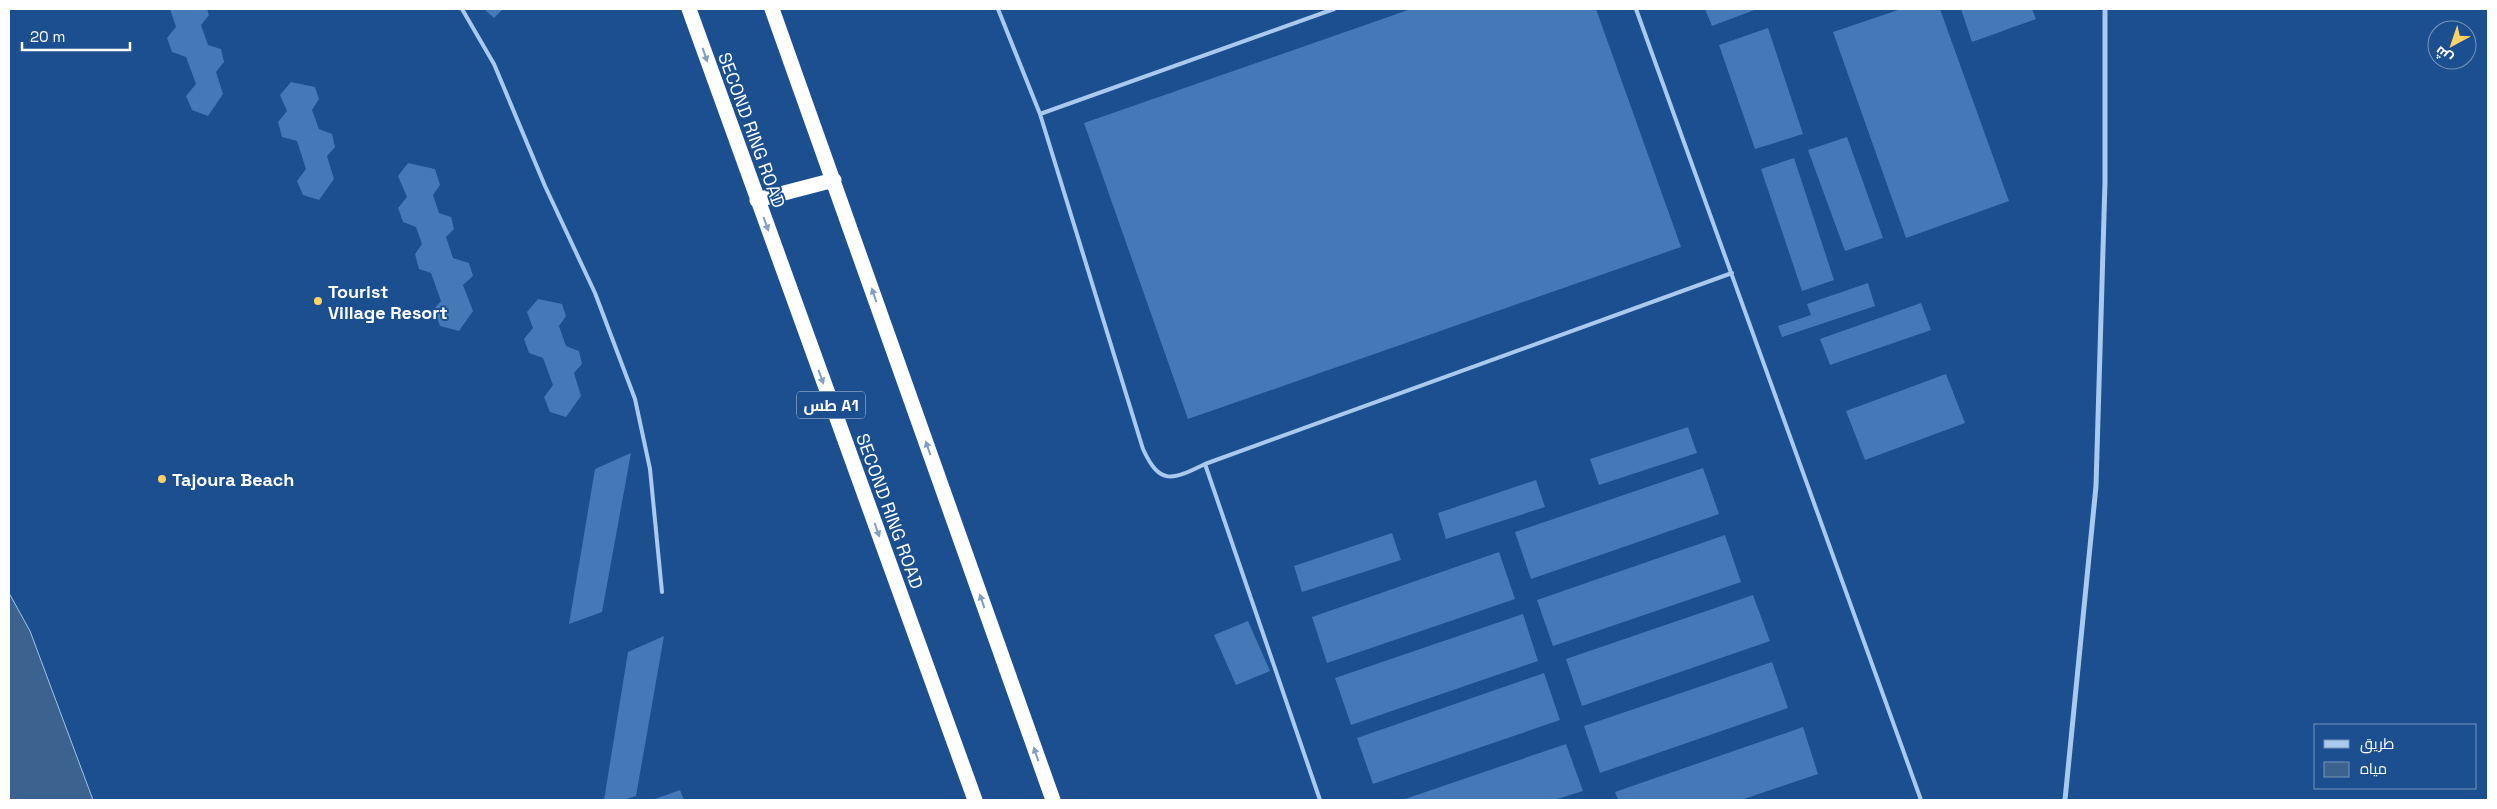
<svg xmlns="http://www.w3.org/2000/svg" width="2497" height="809" font-family="'Space Grotesk',Cairo,sans-serif">
<style>
.water{fill:#3c6290;stroke:#9cc4f0}
.building{fill:#4478b7}
.lines{fill:none;stroke-linecap:round;stroke-linejoin:round}
.lane{stroke:#a9c9ee;stroke-width:4}
.street{stroke:#a9c9ee;stroke-width:5}
.highway{stroke:#fff;stroke-width:15}
.oneway{fill:#829ec1}
.poi-dot{fill:#ffd166;stroke:#1b4f8f;stroke-width:2}
.labels{text-anchor:middle;dominant-baseline:central;stroke-width:4;stroke-linejoin:round;paint-order:stroke}
.shield{fill:#1b4f8f;stroke:#bbcadd;stroke-width:1}
.shield-label{font-size:16px;font-weight:bold;fill:#fff}
.street-label{font-size:18px;fill:#fff;stroke:#1b4f8f}
.poi-label{font-size:18px;font-weight:bold;fill:#fff;stroke:#1b4f8f;text-anchor:start}
</style>
<rect width="100%" height="100%" fill="#1b4f8f"/>
<path class="water" d="M9 593 30 631 93 800H9Z"/>
<path class="building" d="M170 9H207L209 15 201 25 208 45 221 49 224 62 216 72 223 94 208 116 192 110 186 96 196 84 186 57 172 52 167 38 176 27Z
M484 9H503L494 18Z
M1411 9H1596L1681 247 1188 419 1084 123Z
M1705 9H1757L1712 26Z
M1901 9H1940L2009 201 1906 238 1833 32Z
M1961 9H2032L2036 19 1972 42Z
M1768 28 1803 134 1755 149 1719 45Z
M291 82 315 87 319 99 312 110 319 129 332 134 335 147 327 156 334 179 319 200 303 195 297 181 306 169 297 141 282 137 278 122 287 111 280 95Z
M1847 137 1883 238 1845 251 1808 150Z
M1794 158 1834 280 1802 291 1761 169Z
M408 163 435 169 440 185 433 195 439 213 451 217 454 229 446 237 453 258 469 263 473 276 463 285 473 311 459 331 440 326 434 309 441 301 431 273 419 269 415 254 422 244 416 227 403 222 398 208 407 197 398 176Z
M1868 283 1875 306 1782 337 1778 326 1811 315 1807 304Z
M538 299 562 304 566 316 559 326 566 346 579 351 582 364 574 373 581 396 566 417 550 412 544 397 553 385 543 358 529 353 524 339 533 328 527 312Z
M1921 303 1931 330 1830 365 1820 339Z
M1946 374 1965 423 1865 460 1846 411Z
M1688 427 1697 453 1599 485 1590 459Z
M631 453 602 612 569 624 595 469Z
M1703 468 1719 514 1531 579 1515 532Z
M1536 480 1545 507 1446 539 1438 513Z
M1392 533 1401 560 1302 592 1294 566Z
M1725 535 1741 582 1553 646 1537 600Z
M1499 552 1515 599 1327 663 1312 617Z
M1753 595 1770 641 1582 706 1566 659Z
M1523 614 1538 661 1351 725 1335 678Z
M1248 621 1270 671 1236 685 1214 635Z
M664 636 636 796 623 800H604L628 652Z
M1772 662 1788 708 1600 773 1584 726Z
M1544 673 1560 720 1373 784 1357 738Z
M1803 727 1818 774 1741 800H1618L1615 792Z
M1566 744 1583 791 1554 800H1402Z
M680 790 684 800H652Z"/>
<g class="lines">
<path class="lane" d="M462 9 494 64 545 186 595 293 635 399 650 469 662 592
M998 9 1040 114 1143 449C1160 486 1172 480 1205 464
M1636 9 1921 800
M1040 114 1334 9
M1320 800 1205 464 1732 273"/>
<path class="street" d="M2065 800 2096 486 2105 182V9"/>
<path class="highway" d="M689 9 975 800
M772 9 1053 800
M757 200 834 180"/>
</g>
<defs><path id="oneway-solid" d="M-6-.8H1V-3.2L6.5 0L1 3.2V.8H-6Z" transform="scale(1.25)"/></defs>
<g class="oneway">
<use href="#oneway-solid" transform="translate(705 55) rotate(71)"/>
<use href="#oneway-solid" transform="translate(766 224) rotate(70)"/>
<use href="#oneway-solid" transform="translate(874 295) rotate(-109)"/>
<use href="#oneway-solid" transform="translate(821 377) rotate(70)"/>
<use href="#oneway-solid" transform="translate(928 448) rotate(-109)"/>
<use href="#oneway-solid" transform="translate(877 530) rotate(70)"/>
<use href="#oneway-solid" transform="translate(982 601) rotate(-109)"/>
<use href="#oneway-solid" transform="translate(1036 754) rotate(-109)"/>
</g>
<g class="poi-dot">
<circle cx="318" cy="301" r="5"/>
<circle cx="162" cy="479" r="5"/>
</g>
<g class="labels">
<rect class="shield" x="797" y="391.5" width="68" height="27" rx="4"/>
<g class="shield-label">
<text x="831" y="405">طس A1</text>
</g>
<g class="street-label">
<text transform="translate(752 130) rotate(70)">SECOND RING ROAD</text>
<text transform="translate(890 511) rotate(70)">SECOND RING ROAD</text>
</g>
<g class="poi-label">
<text x="328" y="291">Tourist<tspan x="328" dy="21">Village Resort</tspan></text>
<text x="172" y="479">Tajoura Beach</text>
</g>
</g>
<rect width="2497" height="809" fill="none" stroke="#ffffff" stroke-width="20"/>
<rect x="2314" y="724" width="162" height="65" fill="#1b4f8f" stroke="#7695bc"/>
<rect x="2324" y="740" width="25" height="8" fill="#a9c9ee" stroke="#7695bc"/>
<text x="2360" y="749" font-size="15" fill="#ffffff">طريق</text>
<rect x="2324" y="762" width="25" height="15" fill="#3c6290" stroke="#7695bc"/>
<text x="2360" y="774" font-size="15" fill="#ffffff">مياه</text>
<g transform="translate(2452 45) rotate(220)"><circle r="24" fill="#1b4f8f" stroke="#7695bc"/>
<path d="M0-4L9 19L0 12L-9 19Z" fill="#ffd166"/>
<text y="-8" font-size="14" font-weight="bold" text-anchor="middle" fill="#ffffff">ش</text>
</g>
<path d="M22 42v8h108v-8" fill="none" stroke="#ffffff" stroke-width="2.5"/>
<text x="30" y="42" font-size="15" fill="#ffffff" stroke="#1b4f8f" stroke-width="4" paint-order="stroke">20 m</text>
</svg>
